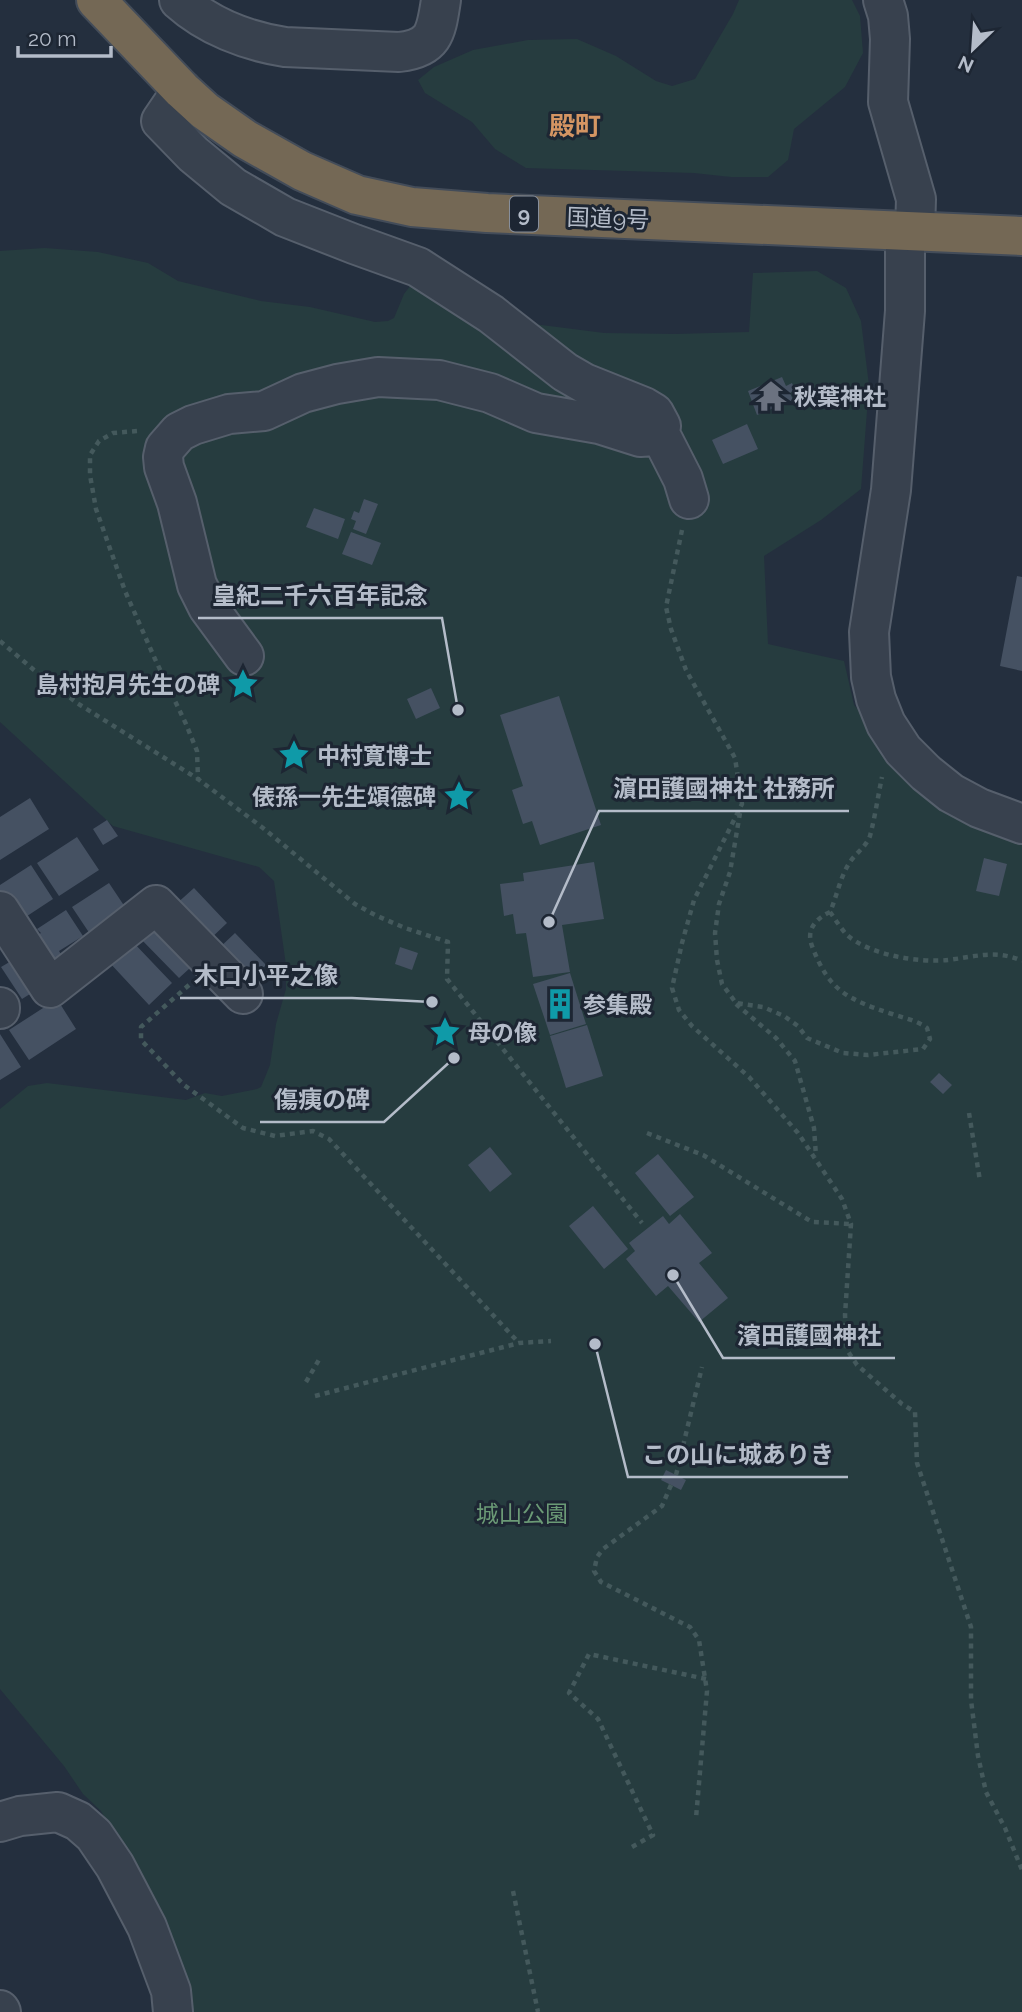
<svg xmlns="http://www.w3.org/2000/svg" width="1022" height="2012" font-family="Raleway,'Noto Sans JP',sans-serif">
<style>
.green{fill:#263c3f}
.building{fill:#455162}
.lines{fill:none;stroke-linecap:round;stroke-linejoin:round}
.minor-casing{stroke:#565f6c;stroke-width:42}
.highway-casing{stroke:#434c59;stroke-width:42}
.path{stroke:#44595c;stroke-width:4.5;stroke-dasharray:5 5;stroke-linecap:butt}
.minor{stroke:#38414e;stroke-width:38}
.highway{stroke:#746855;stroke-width:38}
.labels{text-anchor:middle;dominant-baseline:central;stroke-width:6;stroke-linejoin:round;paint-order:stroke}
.shield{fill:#1d2633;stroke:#878f9c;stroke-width:2}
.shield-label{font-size:21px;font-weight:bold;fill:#b4bcc9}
.street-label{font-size:23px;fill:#b4bcc9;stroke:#1d2633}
.poi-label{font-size:23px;font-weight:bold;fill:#b4bcc9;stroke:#1d2633;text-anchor:start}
.park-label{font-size:23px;fill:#6b9a76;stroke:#1d2633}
.quarter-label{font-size:26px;font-weight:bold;fill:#d59563;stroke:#1d2633}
.leader{fill:none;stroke:#b4bcc9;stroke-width:2.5}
.callout-dot{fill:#b4bcc9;stroke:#1d2633;stroke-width:2.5}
.callout-label{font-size:24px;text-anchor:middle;font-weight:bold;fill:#b4bcc9;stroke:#1d2633;stroke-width:6;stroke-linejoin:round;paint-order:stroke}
</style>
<rect width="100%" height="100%" fill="#242f3e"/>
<path class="green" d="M739 0H852L860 16 863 53 845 87 794 129 788 160 768 177H731L694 173 526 168 495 149 472 122 425 93 418 80 434 67 473 50 528 40 577 39 616 56 656 81 672 86 695 79 733 14Z
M45 248 98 252 148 263 178 281 261 301 310 307 375 322 388 321 394 318 404 294 411 285 510 321 604 333 675 334 749 332 753 273 817 271 846 288 861 321 869 385 861 489 821 520 764 556 768 644 844 661 854 705 924 788 1022 841V2012H184L119 1843 101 1811 83 1794 64 1766 0 1689V1109L28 1086 47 1083 186 1100 205 1093 222 1096 257 1089 261 1087 270 1065 276 1024 286 989V965L274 881 259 867 113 826 0 722V251Z"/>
<path class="building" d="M782 377 786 386 792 383 795 390 790 393 793 400 757 415 748 391Z
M747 424 758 449 723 464 712 440Z
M364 499 378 504 366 534 353 529 356 521 351 519 354 511 359 513Z
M314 508 345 519 338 539 306 527Z
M351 532 381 543 372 565 342 554Z
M1017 576 1022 577V671L1000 666Z
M431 688 440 708 416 719 407 699Z
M559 696 601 825 540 845 532 821 523 824 512 790 523 786 500 715Z
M30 798 49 829 0 860V817Z
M107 820 118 836 103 845 93 829Z
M77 837 99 870 59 896 37 863Z
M984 858 1007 864 999 896 976 891Z
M594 862 604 919 562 925 570 972 533 977 526 933 516 934 513 914 504 916 500 884 524 881 523 873Z
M31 865 53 899 18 922 0 894V885Z
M109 883 127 910 90 934 72 907Z
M194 888 227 923 208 941 174 906Z
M66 910 83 936 59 951 67 964 52 973 30 940 41 933 37 929Z
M158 915 200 959 179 978 137 935Z
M235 933 266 965 248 983 217 950Z
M131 940 172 983 149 1005 108 961Z
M400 947 418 953 412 970 395 964Z
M18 957 38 989 22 999 1 967Z
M570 973 586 1024 550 1035 533 984Z
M57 999 76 1029 29 1060 9 1030Z
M587 1025 603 1076 566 1088 550 1036Z
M0 1034 21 1067 0 1080Z
M939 1073 952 1085 943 1094 930 1082Z
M490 1147 512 1174 490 1192 468 1165Z
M658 1154 694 1197 670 1216 635 1173Z
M593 1206 628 1249 604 1269 569 1226Z
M680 1214 712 1253 699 1263 728 1298 699 1322 668 1286 656 1296 626 1259 635 1251 629 1243 663 1216 669 1224Z
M666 1470 686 1480 681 1490 661 1480Z"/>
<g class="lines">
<defs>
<path id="minor" d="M179 0C208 26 247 41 285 47L399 52C435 48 436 32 441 0
M883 0 888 16 890 39 888 102 916 199 915 231
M182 90 161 121 193 154 233 187 285 217 354 244 418 267 491 314 565 372 584 383 644 407 654 413 661 426 659 432 655 436 640 437 599 424 536 413 490 393 439 380 378 377 337 384 303 393 264 411 229 414 193 425 179 432 165 448 163 457 164 467 177 503 197 585 208 607 244 656
M905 231V311L891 490 869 632 871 677 876 699 886 724 903 750 926 773 951 793 979 808 1022 824
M659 432 683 479 689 499
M0 911 50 988 156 905 243 994
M0 1007V1009
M0 1822 20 1816 58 1812 78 1821 94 1835 115 1866 147 1927 171 1991 173 2012
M0 2010 1 2012"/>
<path id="highway" d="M96 0 182 90 205 111 245 139 302 171 357 195 412 207 487 213 1022 236"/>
</defs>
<use href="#minor" class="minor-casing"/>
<use href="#highway" class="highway-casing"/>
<path class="path" d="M137 431 113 433 99 441 90 455V475L96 509 125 591 155 659 186 724 197 751 198 779
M682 530 666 607 671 629 686 670 735 758 742 804 694 900 682 943 672 988 679 1010 692 1026 749 1077 798 1133 842 1199 851 1224 845 1315 847 1350 857 1365 902 1404 915 1412 917 1463 971 1627V1700L978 1756 986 1792 1005 1828 1022 1870
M0 641 34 670 77 703 198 779 263 828 355 904 375 915 405 928 448 942 447 979 642 1223
M740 813 730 872 719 904 715 933 717 960 722 984 736 1003 763 1007 784 1016 798 1026 807 1038 843 1053 868 1055 923 1049 930 1039 927 1028C916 1020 904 1018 892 1014 847 999 829 991 812 946 806 930 815 919 830 912 837 896 840 877 850 862 856 853 866 847 870 836 875 817 878 796 882 777
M830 912C835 919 840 927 846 934 868 955 919 963 948 960 974 957 997 949 1022 961
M189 985 141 1027V1040L184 1085 243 1128 275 1136 313 1131 329 1139 519 1343
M736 1004 776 1038 795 1061 814 1128 816 1156
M969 1113 980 1181
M647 1133 703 1155 812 1222 851 1224
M306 1382 320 1358
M315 1396 519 1343 551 1341
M676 1475 702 1367
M671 1485 662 1506 603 1549 597 1557 594 1571 601 1582 690 1627 699 1640 707 1691 696 1818
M632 1847 653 1835 598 1719 569 1693 589 1654 706 1679
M513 1891 538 2012"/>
<use href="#minor" class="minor"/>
<use href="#highway" class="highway"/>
</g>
<defs>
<symbol id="temple-bare" viewBox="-9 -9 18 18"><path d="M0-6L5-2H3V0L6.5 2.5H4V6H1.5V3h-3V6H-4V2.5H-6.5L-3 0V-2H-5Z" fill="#6b7280" stroke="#1d2633" stroke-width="2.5" paint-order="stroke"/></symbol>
<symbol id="sight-bare" viewBox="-9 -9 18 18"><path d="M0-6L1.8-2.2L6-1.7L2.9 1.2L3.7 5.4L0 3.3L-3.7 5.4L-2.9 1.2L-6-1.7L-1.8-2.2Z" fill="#0f9aa8" stroke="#1d2633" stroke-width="2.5" paint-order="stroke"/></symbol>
<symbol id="building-bare" viewBox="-9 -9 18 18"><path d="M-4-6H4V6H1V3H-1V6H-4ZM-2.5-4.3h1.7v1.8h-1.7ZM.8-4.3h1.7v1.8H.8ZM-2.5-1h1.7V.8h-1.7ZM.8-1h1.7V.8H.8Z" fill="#0f9aa8" stroke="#1d2633" stroke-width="2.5" paint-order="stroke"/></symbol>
</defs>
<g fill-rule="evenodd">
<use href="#temple-bare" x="749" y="374" width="44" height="44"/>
<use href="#sight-bare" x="221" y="662" width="44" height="44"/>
<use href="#sight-bare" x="272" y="733" width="44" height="44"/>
<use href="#sight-bare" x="437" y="774" width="44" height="44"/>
<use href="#building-bare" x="538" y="982" width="44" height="44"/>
<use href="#sight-bare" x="423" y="1010" width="44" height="44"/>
</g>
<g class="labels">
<rect class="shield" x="510" y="196.5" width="28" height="35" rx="5"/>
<g class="shield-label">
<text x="524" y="214">9</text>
</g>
<g class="street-label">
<text transform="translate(608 218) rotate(2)">国道9号</text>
</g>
<g class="poi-label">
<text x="794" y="396">秋葉神社</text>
<text x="220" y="684" text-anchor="end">島村抱月先生の碑</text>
<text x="317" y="755">中村寛博士</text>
<text x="436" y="796" text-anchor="end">俵孫一先生頌德碑</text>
<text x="583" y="1004">参集殿</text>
<text x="468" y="1032">母の像</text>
</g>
<g class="park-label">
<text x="522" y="1513">城山公園</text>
</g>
<g class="quarter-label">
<text x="575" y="126">殿町</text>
</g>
</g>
<path class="leader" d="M458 710L442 618H198M549 922L599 811H849M432 1002L352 998H180M454 1058L384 1122H260M673 1275L723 1358H895M595 1344L628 1477H848"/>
<g class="callout-dot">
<circle cx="458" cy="710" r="7"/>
<circle cx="549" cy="922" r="7"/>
<circle cx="432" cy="1002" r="7"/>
<circle cx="454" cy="1058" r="7"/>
<circle cx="673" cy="1275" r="7"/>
<circle cx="595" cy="1344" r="7"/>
</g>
<g class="callout-label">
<text x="320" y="604">皇紀二千六百年記念</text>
<text x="724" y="797">濵田護國神社 社務所</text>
<text x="266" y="984">木口小平之像</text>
<text x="322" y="1108">傷痍の碑</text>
<text x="809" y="1344">濱田護國神社</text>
<text x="738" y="1463">この山に城ありき</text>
</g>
<g transform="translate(973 49) rotate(205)" stroke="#1d2633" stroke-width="5" paint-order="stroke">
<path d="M0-5L12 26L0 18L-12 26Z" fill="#b4bcc9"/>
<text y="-10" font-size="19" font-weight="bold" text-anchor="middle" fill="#b4bcc9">N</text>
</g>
<path d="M18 46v10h93v-10" fill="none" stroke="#b4bcc9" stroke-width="3.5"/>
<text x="28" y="46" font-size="21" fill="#b4bcc9" stroke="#1d2633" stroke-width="5" paint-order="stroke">20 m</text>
</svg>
